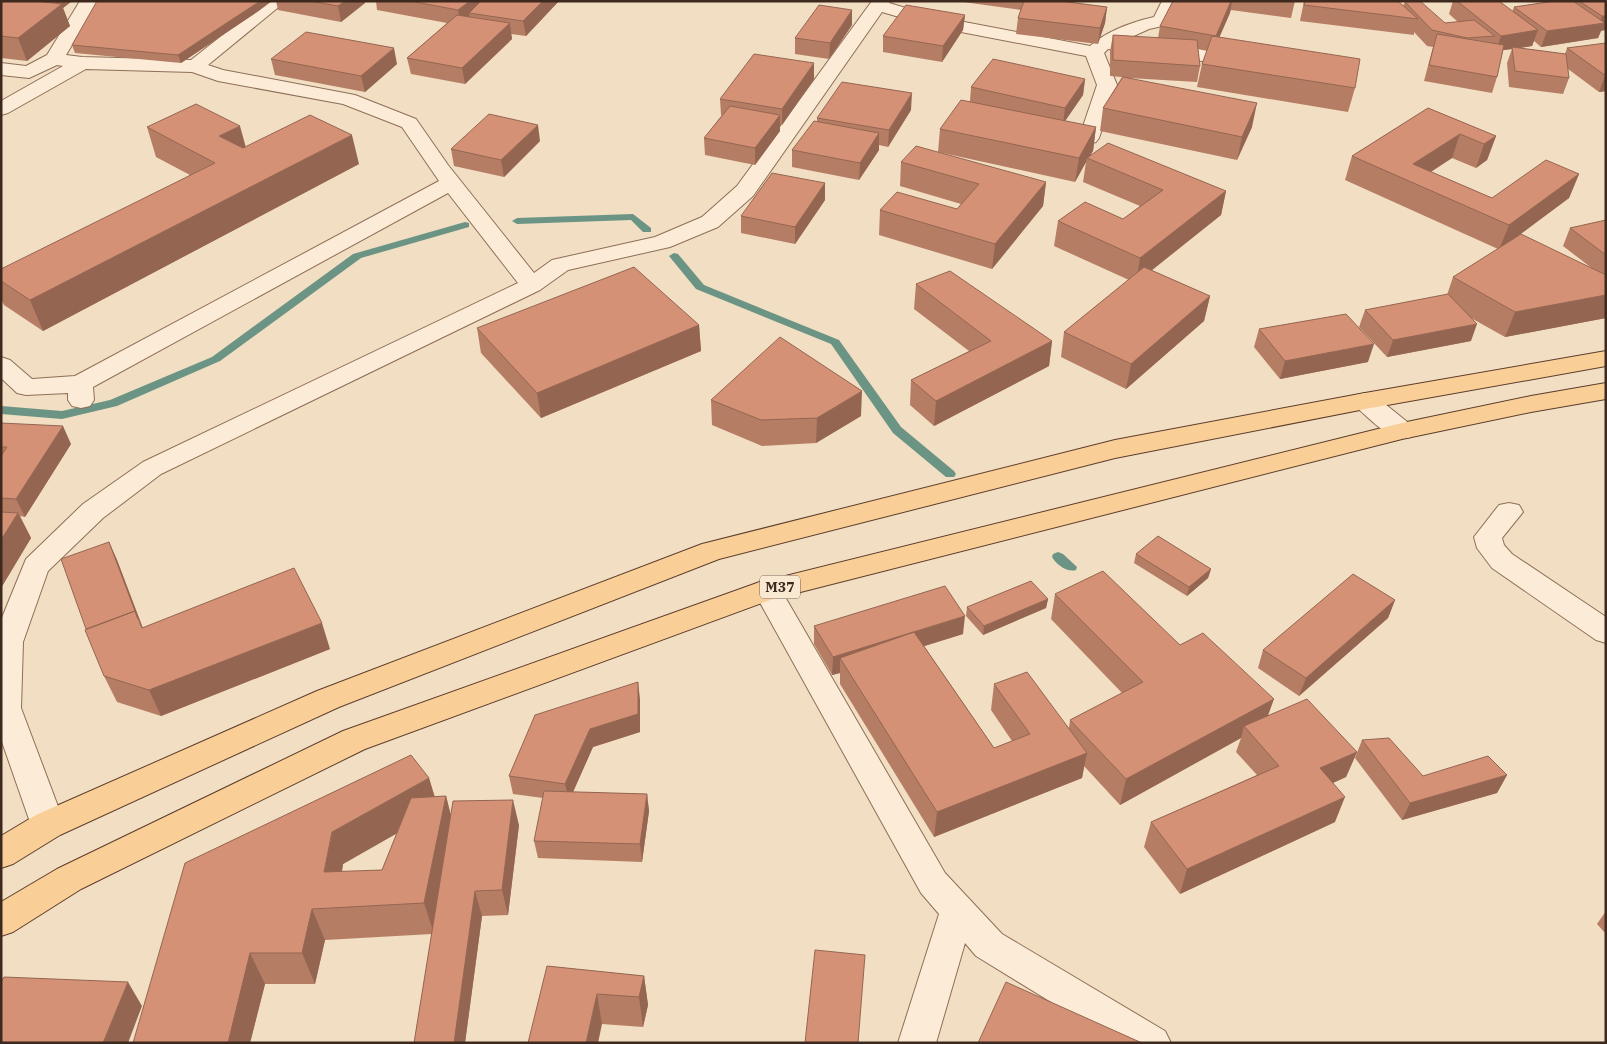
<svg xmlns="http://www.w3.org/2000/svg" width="1607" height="1044" font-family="'IBM Plex Serif',serif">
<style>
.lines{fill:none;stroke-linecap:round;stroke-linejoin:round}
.stream{fill:#6b9485;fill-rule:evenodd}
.minor-casing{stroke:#8e6e57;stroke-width:2}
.major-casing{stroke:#5c3d2c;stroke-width:2}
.minor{fill:#fcecd7;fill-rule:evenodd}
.major{fill:#f9cf97;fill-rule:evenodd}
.wall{fill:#b67d65;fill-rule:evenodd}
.shaded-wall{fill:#946652}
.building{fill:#d49175;stroke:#946652}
.labels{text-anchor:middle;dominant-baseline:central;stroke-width:4;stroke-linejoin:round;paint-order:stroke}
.shield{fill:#f9e9d3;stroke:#756354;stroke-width:1}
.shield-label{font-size:14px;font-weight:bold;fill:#3d291d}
</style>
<rect width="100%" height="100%" fill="#f2dec2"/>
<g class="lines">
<path class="stream" d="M633 214 651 228V232H643L631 220 517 224 512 221 517 218Z
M465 222 469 223V227L361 258 220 361 117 406 62 419 1 414V406L62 411 110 400 212 357 353 254Z
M674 253 678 254 704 285 839 340 901 427 954 471 956 474 954 477H946L893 433 831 344 696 289 669 256Z
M1058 552 1063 554 1077 567 1076 570C1067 573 1056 564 1052 557L1053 554Z"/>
<defs>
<path id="minor" d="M80 1H98L66 55 82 57 191 60 266 1H286L208 65 223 70 355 95 416 119 448 165 534 273 552 260 655 237 702 217 737 186 872 1H890L889 3 933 16 1090 46C1107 31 1132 22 1154 17L1162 1H1180L1167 25 1149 29 1125 40 1241 54 1248 56 1250 60 1248 64 1241 66 1108 49 1104 53 1117 85 1099 138 1096 142 1089 144 1082 142 1079 138 1097 85 1086 56 930 26 882 12 753 196 718 227 670 247 568 270 540 290 161 474 103 518 48 571 23 642 21 708 65 825 60 835 48 839 36 835 31 825 1 739V620L26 559 83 504 143 462 518 283 448 193 93 387 94 400 90 406 81 408 72 406 68 400V393L26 395 17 393 1 378V357L10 360 32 379 75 376 439 181 402 127 343 104 218 81 192 72 86 69 8 113 1 115V101L63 66 57 65 29 78 1 75V63L26 66 47 55Z
M1365 393 1374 395 1411 425 1415 431 1411 437C1390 443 1372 420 1356 407L1352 401 1356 395Z
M1509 503 1519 505 1523 512 1502 538 1504 545 1512 554 1606 617V643L1596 640 1492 568 1477 548 1474 537 1499 505Z
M767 580 777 583 945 873 1002 934 1165 1031 1171 1043H1118L976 956 965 943 936 1043H898L939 914 921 893 753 590 757 583Z"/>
<path id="major" d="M1606 351V366L1365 409 1115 458 719 559 339 707 60 835 13 864 1 868V836L36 815 317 691 702 544 1115 440 1365 393Z
M1606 383V399L1531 412 1402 439 773 599 365 749 81 889 13 932 1 936V902L57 869 343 731 757 583 1402 423 1531 396Z"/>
</defs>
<use href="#minor" class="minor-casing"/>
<use href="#major" class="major-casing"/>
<use href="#minor" class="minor"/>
<use href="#major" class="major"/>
</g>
<path class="wall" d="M1 1H72L63 8 70 26 27 61 1 58Z
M276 1H365V3L341 22 278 10Z
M376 1H559L526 36 511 34 512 39 465 84 411 74 407 58 447 23 377 10Z
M956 1H1060L1107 7 1105 23 1098 44 1016 34 1018 18 1021 10Z
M1173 1H1295L1291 18 1231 10 1219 37 1355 88 1348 112 1197 87 1202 64 1207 51 1198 49 1200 66 1197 82 1129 78 1252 127 1237 160 1100 131 1103 108 1122 77 1110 76V51L1113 35 1158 38 1160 26Z
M1304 1H1398L1403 6 1405 2 1445 23 1458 22 1449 14 1453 1H1499L1512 12 1514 7 1555 1H1606L1601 31 1598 38 1541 47 1534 41 1532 46 1520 48 1565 54 1567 48 1606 43V91L1599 92 1568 69 1569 78 1563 94 1509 87 1507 63 1512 49 1503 50 1497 77 1492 93 1424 81 1433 47 1427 46 1414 32V35L1300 21Z
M260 10 181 63 75 53 72 45Z
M965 15 963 30 942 62 883 52V36Z
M852 25 829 59 795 54V38Z
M271 59 397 64 365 92 275 75Z
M814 79 782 125H780V131L755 165 705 155 704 138 722 115H721L720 99Z
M1085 79 1083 95 1065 121 1096 127 1093 151 1089 157 1226 191 1221 215 1151 270 1210 296 1204 321 1126 389 1061 357 1064 332 1129 280 1054 246 1058 221 1123 219 1140 206 1083 182 1086 162 1075 182 938 152 940 129 970 101 971 87Z
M1428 108 1496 136 1487 160 1476 168 1452 158 1431 172 1492 198 1579 174 1569 198 1518 236 1593 269 1563 246 1570 228 1606 220V318L1505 337 1471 318V341L1387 357 1359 327 1365 310 1447 295 1453 277 1498 249 1345 180 1352 156Z
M911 110 888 147 879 145V150L859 180 792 167V150L817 122V118Z
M147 127 246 147 359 164 43 331 4 305 1 299V281L190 175 156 157Z
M540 141 504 177 454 166 451 149Z
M901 162 1046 182 1043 206 992 269 879 235 880 210 957 209 961 204 900 186Z
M825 183V200L795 244 741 233V216Z
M916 284 1052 341 1049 366 934 426 910 405 911 380 969 351 914 309Z
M699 325 701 351 541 418 481 353 477 328Z
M1259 329 1368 362 1280 379 1254 347Z
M711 400 861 416 816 443 762 446 712 425Z
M1 423 71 444 25 517 20 516 31 538 1 588Z
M109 542 117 560 143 628 330 649 161 716 117 702 104 676Z
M1136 554 1211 569 1208 578 1187 596 1134 563Z
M1055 594 1180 645 1268 716 1357 752 1346 777 1333 783 1335 822 1180 894 1144 847 1151 822 1257 775 1236 752 1241 738 1120 805 1084 766 1082 778 934 837 840 684V673L832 675 814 644V626L963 634 924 646 994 748 1012 741 991 710 994 684 1069 728 1070 720 1122 693 1051 619Z
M1048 599 1046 608 983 635 966 616 967 607Z
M1395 600 1388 618 1299 696 1258 668 1263 650Z
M640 699V732L593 747 573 792 647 794 649 811 642 862 538 858 534 841 543 798 513 794 509 776Z
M1362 740 1423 776 1507 775 1497 793 1402 820 1355 758Z
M429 778 435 797 446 796 451 816 519 825 508 915 482 916 465 1043H414L432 934 325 940 315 984H265L250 1043H133ZM397 833 382 870 342 872 343 864Z
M1606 911V934L1597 924Z
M547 966 644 976 648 1005 643 1027 602 1024Z"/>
<path class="shaded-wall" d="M55 1H72L63 8 70 26 27 61 18 38 57 8Z
M260 1H272L260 10 181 63 178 55Z
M345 1H365V3L341 22 338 6Z
M470 1H486L469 13 470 19 461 26 458 10Z
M543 1H559L526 36 523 21Z
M1231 1H1232L1230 13 1213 52 1216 36Z
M1107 7 1105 23 1098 44 1100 28Z
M852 10V25L829 59 830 43Z
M965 15 963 30 942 62 943 46Z
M1602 16H1606V30L1601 31 1598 38 1541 47 1547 31 1599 24Z
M510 23 512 39 465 84 462 68Z
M1538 30 1532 46 1513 49 1512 47V49L1496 51 1501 36Z
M394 48 397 64 365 92 361 76Z
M814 63V79L782 125V109Z
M1605 76 1606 91 1599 92Z
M1085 79 1083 95 1063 124 1065 108Z
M912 93 911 110 888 147 889 130Z
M1257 103 1252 127 1237 160 1242 137Z
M780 115V131L755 165V148Z
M538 125 540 141 504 177 501 160Z
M240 126 248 155 219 136Z
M1096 127 1093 151 1088 159 1087 158 1086 162 1075 182 1079 158Z
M879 133V150L859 180 860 163Z
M1460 134 1452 158 1413 183V164Z
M352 135 359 164 43 331 30 300Z
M1496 136 1487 160 1476 168 1484 144Z
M1579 174 1569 198 1499 250 1509 225Z
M1046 182 1043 206 992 269 995 244Z
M825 183V200L795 244V227Z
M1226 191 1221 215 1136 283 1140 258Z
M1606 295V318L1505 337 1515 312Z
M1210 296 1204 321 1126 389 1131 364Z
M1477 324 1471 341 1387 357 1393 340Z
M699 325 701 351 541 418 537 393Z
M1052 341 1049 366 934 426 936 401Z
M1374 344 1368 362 1280 379 1285 361Z
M862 391 861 416 816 443 817 418Z
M63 426 71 444 25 517 16 499Z
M18 513 31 538 1 588V540Z
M109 542 117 560 146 637 97 655Z
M1211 569 1208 578 1187 596 1189 587Z
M1048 599 1046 608 983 635 984 626Z
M1395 600 1388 618 1299 696 1306 678Z
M965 616 963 634 848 670 840 658V673L832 675 833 657Z
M322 623 330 649 161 716 149 690Z
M638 682 640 699V732L593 747 569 801 565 784 590 729Z
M1274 699 1265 724 1244 726 1241 738 1120 805 1126 779Z
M1357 752 1346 777 1310 793 1320 768Z
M1087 753 1082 778 934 837 937 812Z
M1507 775 1497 793 1402 820 1410 803Z
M429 778 438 810 343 864 336 903 324 872 332 832Z
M647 794 649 811 642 862 640 844Z
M446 796 454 828 434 934 424 903Z
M1345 797 1335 822 1180 894 1187 869Z
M513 800 519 825 508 915 502 890Z
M475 891 482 916 465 1043H454Z
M312 909 325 940 315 984 302 953Z
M250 953 265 984 250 1043H228Z
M644 976 648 1005 643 1027 639 997Z
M128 982 142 1006 128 1043H103Z
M597 994 602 1024 598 1043H586Z"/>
<path class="building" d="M1 1H35L62 4 18 38 1 36Z
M97 1H260L178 55 72 45Z
M310 1H345L338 6Z
M410 1H470L458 10Z
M481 1H543L523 21 469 13Z
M1024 1H1060L1107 7 1100 28 1018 18Z
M1173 1H1231L1216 36 1160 26Z
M1305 1H1398L1418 19 1304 5Z
M1414 1H1420L1445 23 1474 20 1495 36 1467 38 1432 30 1405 2Z
M1457 1H1499L1538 30 1501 36Z
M1555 1H1573L1605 23 1547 31 1514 7Z
M1579 1H1606V16H1602Z
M819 5 852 10 830 43 795 38Z
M906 5 965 15 943 46 883 36Z
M457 15 510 23 462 68 407 58Z
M306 32 394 48 361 76 271 59Z
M1437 34 1504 45 1497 77 1429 65Z
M1113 35 1197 40 1200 66 1113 60Z
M1212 36 1360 59 1355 88 1202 64Z
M1606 43V76L1567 48Z
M1512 47 1566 54 1569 78 1515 71Z
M754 54 814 63 782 109 720 99Z
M993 59 1085 79 1065 108 971 87Z
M1123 77 1257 103 1242 137 1103 108Z
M842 82 912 93 889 130 817 118Z
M961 100 1096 127 1079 158 940 129Z
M196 104 240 126 219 136 243 148 310 115 352 135 30 300 1 281V269L215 163 147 127Z
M730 106 780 115 755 148 704 138Z
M1428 108 1496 136 1484 144 1460 134 1413 164 1492 198 1546 160 1579 174 1509 225 1352 156Z
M489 114 538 125 501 160 451 149Z
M814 121 879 133 860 163 792 150Z
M1108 143 1226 191 1140 258 1058 221 1085 202 1123 219 1163 190 1087 158Z
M916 146 1046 182 995 244 880 210 897 192 957 209 979 184 901 162Z
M772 173 825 183 795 227 741 216Z
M1606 220V255L1570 228Z
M1521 234 1606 275V295L1515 312 1453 277Z
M634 267 699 325 537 393 477 328Z
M1144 267 1210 296 1131 364 1064 332Z
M950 271 1052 341 936 401 911 380 991 341 916 284Z
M1448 294 1477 324 1393 340 1365 310Z
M1346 314 1374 344 1285 361 1259 329Z
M780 337 862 391 817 418 761 420 711 400Z
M1 423 63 426 16 499 1 498V456L7 447H1Z
M1 512 18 513 1 540Z
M1158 536 1211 569 1189 587 1136 554Z
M109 542 138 619 135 611 86 629 61 559Z
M294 568 322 623 149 690 104 676 85 630 135 611 142 628Z
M1103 571 1180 645 1203 633 1274 699 1126 779 1070 720 1143 682 1055 594Z
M1353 574 1395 600 1306 678 1263 650Z
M1031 581 1048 599 984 626 967 607Z
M945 586 965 616 833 657 814 626Z
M914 632 994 748 1030 734 994 684 1027 672 1087 753 937 812 840 658Z
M638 682V714L590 729 565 784 509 776 535 715Z
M1307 699 1357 752 1320 768 1345 797 1187 869 1151 822 1279 766 1244 726Z
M1389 738 1423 776 1488 756 1507 775 1410 803 1362 740Z
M411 755 429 778 332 832 324 872 382 870 411 798 446 796 424 903 312 909 302 953H250L228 1043H133L185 863Z
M544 791 647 794 640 844 534 841Z
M513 800 502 890 475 891 454 1043H414L453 801Z
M815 950 865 955 858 1043H805Z
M547 966 644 976 639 997 597 994 586 1043H528Z
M4 977 128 982 103 1043H1V982Z
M1006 982 1142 1043H978Z"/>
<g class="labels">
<rect class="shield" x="760" y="575.5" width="40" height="23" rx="4"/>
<g class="shield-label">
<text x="780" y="587">M37</text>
</g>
</g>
<rect width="1607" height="1044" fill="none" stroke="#3d291d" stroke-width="5"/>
</svg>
